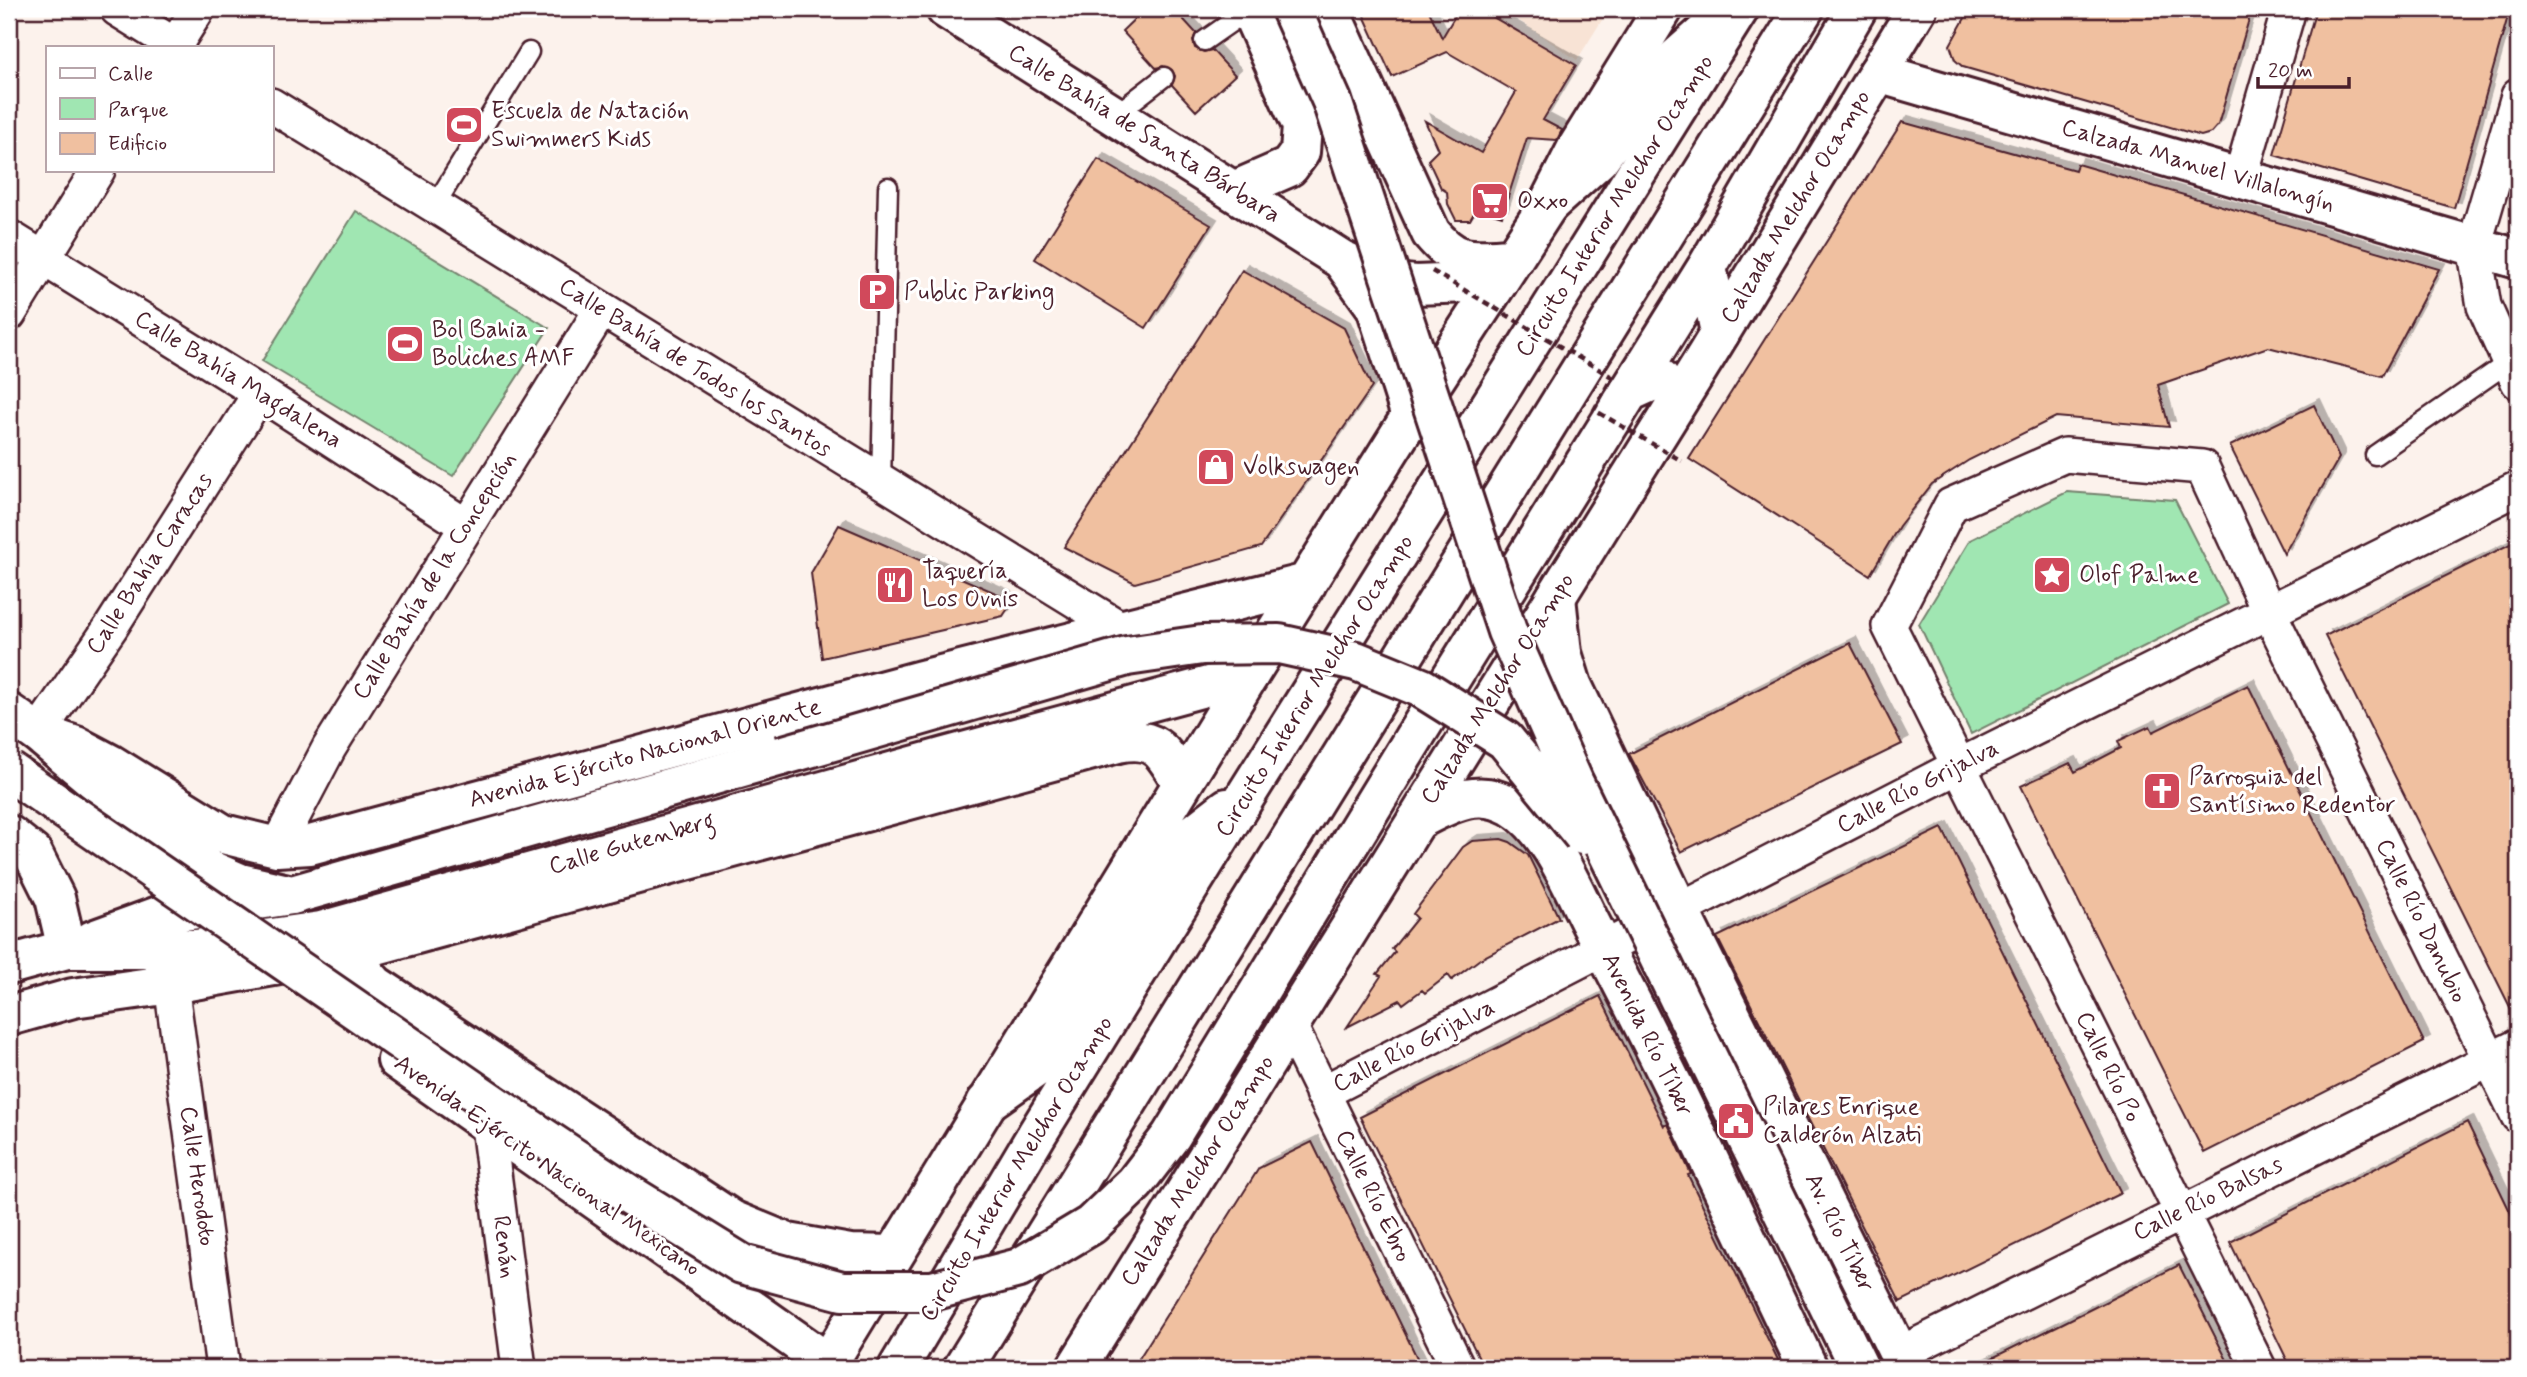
<svg xmlns="http://www.w3.org/2000/svg" width="2527" height="1377" font-family="Mynerve,sans-serif">
<style>
.built{fill:#f8e3d5}
.green{fill:#a0e6b2;stroke:#75826e;stroke-width:2}
.building{fill:#f0c0a0;stroke:#4a1f2b;stroke-width:2;filter:url(#shadow)}
.lines{fill:none;stroke-linecap:round;stroke-linejoin:round}
.service-casing{stroke:#4a1f2b;stroke-width:23}
.minor-casing{stroke:#4a1f2b;stroke-width:38}
.tertiary-casing{stroke:#4a1f2b;stroke-width:44}
.secondary-casing{stroke:#4a1f2b;stroke-width:44}
.primary-casing{stroke:#4a1f2b;stroke-width:44}
.motorway-casing{stroke:#4a1f2b;stroke-width:44}
.service{stroke:#fff;stroke-width:18}
.minor{stroke:#fff;stroke-width:33}
.tertiary{stroke:#fff;stroke-width:38}
.secondary{stroke:#fff;stroke-width:38}
.primary{stroke:#fff;stroke-width:38}
.motorway{stroke:#fff;stroke-width:38}
.secondary-bridge-casing{stroke:#4a1f2b;stroke-width:44;stroke-linecap:butt}
.primary-bridge-casing{stroke:#4a1f2b;stroke-width:44;stroke-linecap:butt}
.path-bridge{stroke:#4a1f2b;stroke-width:4.5;stroke-dasharray:7 5;stroke-linecap:butt}
.secondary-bridge{stroke:#fff;stroke-width:38}
.primary-bridge{stroke:#fff;stroke-width:38}
.labels{text-anchor:middle;dominant-baseline:central;stroke-width:6;stroke-linejoin:round;paint-order:stroke}
.poi-label{font-size:24px;fill:#4a1f2b;stroke:#fff;text-anchor:start}
.street-label{font-size:24px;fill:#4a1f2b;stroke:#fff}
</style>
<defs>
<filter id="shadow"><feDropShadow dx="6" dy="-6" stdDeviation="0" flood-color="#0004"/></filter>
</defs>
<rect width="100%" height="100%" fill="#fcf2ec"/>
<filter id="ink" filterUnits="userSpaceOnUse"><feTurbulence type="fractalNoise" baseFrequency=".0143" numOctaves="2"/><feDisplacementMap in="SourceGraphic" scale="14" xChannelSelector="R" yChannelSelector="G"/><feConvolveMatrix kernelMatrix="1 2 1 2 8 2 1 2 1" color-interpolation-filters="sRGB"/></filter>
<g filter="url(#ink)">
<path class="built" d="M1502 9H1609L1577 60Z"/>
<path class="green" d="M356 211 549 328 453 476 262 361Z
M2067 492 2175 500 2228 604 1971 734 1919 624 1970 540Z"/>
<path class="building" d="M1145 9H1174L1196 33 1193 41 1195 48 1204 52 1212 50 1235 75 1196 111 1172 85 1175 76 1172 70 1163 66 1156 68 1122 31Z
M1361 9H1428L1442 38 1459 9H1479L1576 65 1543 120 1562 130 1557 140 1527 138 1502 216 1477 208 1470 220H1456L1448 204 1447 192 1441 188 1428 160 1438 150 1425 121 1481 153 1516 92 1447 52 1392 77Z
M1970 9H2252L2218 125 2211 133 2201 136 1963 67 1955 60 1950 45Z
M2316 9H2510L2454 208 2274 155Z
M1902 122 2075 170 2077 164 2439 269 2382 376 2268 347 2158 385 2169 427 2056 417 1969 460 1932 484 1899 526 1870 575 1689 459Z
M1098 159 1211 225 1146 328 1035 259Z
M1242 270 1344 328 1372 387 1261 547 1135 583 1064 547Z
M2314 405 2339 458 2284 554 2230 446Z
M839 525 1005 597 1009 607 1003 616 822 658 811 573Z
M2518 540V1023L2325 636Z
M1850 643 1902 744 1681 852 1629 754Z
M2248 685 2424 1042 2204 1153 2021 786 2070 763 2075 772 2121 748 2118 741 2150 726 2153 732Z
M1942 828 2121 1193 1900 1302 1717 937Z
M1501 839 1510 842 1528 855 1559 918 1480 959 1452 980 1448 975 1425 993 1422 990 1403 1004 1400 1000 1347 1027 1381 976 1377 974 1395 952 1392 949 1417 918 1413 914 1463 847 1472 841Z
M1600 996 1664 1126 1668 1124 1691 1174 1688 1175 1779 1362 1766 1368H1484L1360 1117Z
M2467 1122 2518 1228V1368H2291L2230 1242Z
M1312 1142 1422 1368H1133L1259 1168Z
M2179 1265 2231 1368H1972L2061 1324Z"/>
<g class="lines">
<defs>
<path id="service" d="M1204 41 1250 9
M1115 115 1164 77
M434 207 529 52
M2375 455 2509 362
M881 482 888 187"/>
<path id="minor" d="M117 9 178 47
M174 47 198 9
M2518 96 2474 246 2484 306 2518 382
M271 105 1120 628
M2240 179 2289 9
M9 237 260 393 465 525
M9 314 98 170
M38 733 111 627 260 393
M277 847 329 748 601 310
M171 984 223 1368
M1289 1024 1458 1368
M1322 1093 1959 766 2518 488
M488 1126 519 1368
M1899 1354 2518 1046
M2259 1368 1889 626 1951 505 2065 455 2202 467 2269 612 2518 1116"/>
<path id="tertiary" d="M946 9 1342 260 1397 283 1415 285 1498 282
M1878 73 2518 259
M1342 260 1376 307 1411 416
M93 940 164 914 292 895
M347 953 375 985 732 1220 788 1243 850 1254 893 1255
M9 965 67 949H196L321 931 945 757 1249 675
M9 1016 73 998 171 984 347 953 1118 743C1157 735 1164 753 1182 783
M397 1060 828 1363"/>
<path id="secondary" d="M1329 9 1431 233C1459 267 1474 259 1514 258
M1234 191 1289 167 1300 152 1302 126 1250 9
M9 713 38 733 76 746 110 764 223 834 277 847 310 845 921 680 1307 583
M1415 736 1629 392 1660 378
M9 835 33 854 55 898 67 949
M825 1368 1249 675 1411 416 1548 205 1577 148 1663 9
M1076 1368 1706 356 1917 9"/>
<path id="primary" d="M1556 597 1562 653 1572 685 1679 910 1906 1368
M38 733 175 847 210 870 240 883 292 895 781 756
M1417 820C1448 805 1476 786 1511 806 1550 828 1573 890 1593 928 1670 1072 1737 1221 1808 1368"/>
<path id="motorway" d="M1548 205 1599 159 1662 71 1715 24
M1720 333 1707 267 1857 9
M1629 392 1707 267
M986 1103 1034 1069 1177 847 1227 808
M898 1368 1037 1134 1248 792 1739 9
M963 1368 1804 9"/>
</defs>
<use href="#service" class="service-casing"/>
<use href="#minor" class="minor-casing"/>
<use href="#tertiary" class="tertiary-casing"/>
<use href="#secondary" class="secondary-casing"/>
<use href="#primary" class="primary-casing"/>
<use href="#motorway" class="motorway-casing"/>
<use href="#service" class="service"/>
<use href="#minor" class="minor"/>
<use href="#tertiary" class="tertiary"/>
<use href="#secondary" class="secondary"/>
<use href="#primary" class="primary"/>
<use href="#motorway" class="motorway"/>
<defs>
<path id="secondary-bridge" d="M9 771 497 1107 630 1195 742 1264 842 1291H932L1019 1268 1091 1225 1135 1183 1171 1136 1415 736"/>
<path id="primary-bridge" d="M1291 9 1332 101 1507 631 1574 783 1859 1368
M781 756 1127 656 1202 645 1279 644 1356 661 1422 688 1505 740 1583 835"/>
</defs>
<use href="#secondary-bridge" class="secondary-bridge-casing"/>
<use href="#primary-bridge" class="primary-bridge-casing"/>
<path class="path-bridge" d="M1432 271 1612 377 1594 410 1682 461"/>
<use href="#secondary-bridge" class="secondary-bridge"/>
<use href="#primary-bridge" class="primary-bridge"/>
</g>
</g>
<defs>
<symbol id="stadium-square" viewBox="-11 -11 22 22"><rect x="-9" y="-9" width="18" height="18" rx="4" fill="#d1495b" stroke="#fff"/><path d="M0-5a6.5 5 0 1 0 0 10a6.5 5 0 1 0 0-10ZM-3.5-1.8h7v3.6h-7Z" fill="#fff"/></symbol>
<symbol id="supermarket-square" viewBox="-11 -11 22 22"><rect x="-9" y="-9" width="18" height="18" rx="4" fill="#d1495b" stroke="#fff"/><path d="M-6-5.5h2.5l.6 2H6L4.5 2H-2.5L-4.4-4H-6ZM-1.5 3.2a1.3 1.3 0 1 0 .1 0ZM3 3.2a1.3 1.3 0 1 0 .1 0Z" fill="#fff"/></symbol>
<symbol id="parking-square" viewBox="-11 -11 22 22"><rect x="-9" y="-9" width="18" height="18" rx="4" fill="#d1495b" stroke="#fff"/><path d="M-3.5-5.5H1a3.5 3.5 0 0 1 0 7H-1V5.5H-3.5ZM-1-3.4V-.6H.8a1.4 1.4 0 0 0 0-2.8Z" fill="#fff"/></symbol>
<symbol id="shop-square" viewBox="-11 -11 22 22"><rect x="-9" y="-9" width="18" height="18" rx="4" fill="#d1495b" stroke="#fff"/><path d="M-5-2.5h2.3a2.7 3.5 0 0 1 5.4 0H5L5.5 6h-11ZM-1.5-2.5h3a1.5 2.3 0 0 0-3 0Z" fill="#fff"/></symbol>
<symbol id="sight-square" viewBox="-11 -11 22 22"><rect x="-9" y="-9" width="18" height="18" rx="4" fill="#d1495b" stroke="#fff"/><path d="M0-6L1.8-2.2L6-1.7L2.9 1.2L3.7 5.4L0 3.3L-3.7 5.4L-2.9 1.2L-6-1.7L-1.8-2.2Z" fill="#fff"/></symbol>
<symbol id="restaurant-square" viewBox="-11 -11 22 22"><rect x="-9" y="-9" width="18" height="18" rx="4" fill="#d1495b" stroke="#fff"/><path d="M-5-6h1v4h1v-4h1v4h1v-4h1v5L-1.5 .5V6h-2V.5L-5-1ZM5-6V6H3V1.5H1.5Q1.5-4 5-6Z" fill="#fff"/></symbol>
<symbol id="church-square" viewBox="-11 -11 22 22"><rect x="-9" y="-9" width="18" height="18" rx="4" fill="#d1495b" stroke="#fff"/><path d="M-1.2-6h2.4v3.5h3.3v2.4h-3.3V6h-2.4V-.1h-3.3v-2.4h3.3Z" fill="#fff"/></symbol>
<symbol id="civic-square" viewBox="-11 -11 22 22"><rect x="-9" y="-9" width="18" height="18" rx="4" fill="#d1495b" stroke="#fff"/><path d="M-.6-6.5H3V-4.5H.6V-3L4-1V1h2V6H-6V1h2V-1L-.6-3ZM-1.2 2.5V6h2.4V2.5Z" fill="#fff"/></symbol>
</defs>
<g fill-rule="evenodd">
<use href="#stadium-square" x="442" y="103" width="44" height="44"/>
<use href="#supermarket-square" x="1468" y="179" width="44" height="44"/>
<use href="#parking-square" x="855" y="270" width="44" height="44"/>
<use href="#stadium-square" x="383" y="322" width="44" height="44"/>
<use href="#shop-square" x="1194" y="445" width="44" height="44"/>
<use href="#sight-square" x="2030" y="553" width="44" height="44"/>
<use href="#restaurant-square" x="873" y="563" width="44" height="44"/>
<use href="#church-square" x="2140" y="769" width="44" height="44"/>
<use href="#civic-square" x="1714" y="1099" width="44" height="44"/>
</g>
<g class="labels">
<g class="poi-label">
<text x="491" y="111">Escuela de Natación<tspan x="491" dy="28">Swimmers Kids</tspan></text>
<text x="1517" y="201">Oxxo</text>
<text x="904" y="292">Public Parking</text>
<text x="432" y="330">Bol Bahia -<tspan x="432" dy="28">Boliches AMF</tspan></text>
<text x="1243" y="467">Volkswagen</text>
<text x="922" y="571">Taquería<tspan x="922" dy="28">Los Ovnis</tspan></text>
<text x="2079" y="575">Olof Palme</text>
<text x="2189" y="777">Parroquia del<tspan x="2189" dy="28">Santísimo Redentor</tspan></text>
<text x="1763" y="1107">Pilares Enrique<tspan x="1763" dy="28">Calderón Alzati</tspan></text>
</g>
<g class="street-label">
<text transform="translate(1144 134) rotate(32)">Calle Bahía de Santa Bárbara</text>
<text transform="translate(2198 166) rotate(16)">Calzada Manuel Villalongín</text>
<text transform="translate(1615 206) rotate(-58)">Circuito Interior Melchor Ocampo</text>
<text transform="translate(1796 207) rotate(-59)">Calzada Melchor Ocampo</text>
<text transform="translate(695 368) rotate(32)">Calle Bahía de Todos los Santos</text>
<text transform="translate(238 380) rotate(32)">Calle Bahía Magdalena</text>
<text transform="translate(150 564) rotate(-57)">Calle Bahía Caracas</text>
<text transform="translate(435 576) rotate(-58)">Calle Bahía de la Concepción</text>
<text transform="translate(1315 686) rotate(-58)">Circuito Interior Melchor Ocampo</text>
<text transform="translate(1498 689) rotate(-58)">Calzada Melchor Ocampo</text>
<text transform="translate(645 754) rotate(-15)">Avenida Ejército Nacional Oriente</text>
<text transform="translate(1918 787) rotate(-27)">Calle Río Grijalva</text>
<text transform="translate(632 844) rotate(-16)">Calle Gutenberg</text>
<text transform="translate(2421 921) rotate(64)">Calle Río Danubio</text>
<text transform="translate(1647 1035) rotate(64)">Avenida Río Tíber</text>
<text transform="translate(1414 1046) rotate(-27)">Calle Río Grijalva</text>
<text transform="translate(2108 1067) rotate(64)">Calle Río Po</text>
<text transform="translate(547 1166) rotate(35)">Avenida Ejército Nacional Mexicano</text>
<text transform="translate(1017 1169) rotate(-59)">Circuito Interior Melchor Ocampo</text>
<text transform="translate(1198 1171) rotate(-58)">Calzada Melchor Ocampo</text>
<text transform="translate(197 1176) rotate(82)">Calle Herodoto</text>
<text transform="translate(1373 1196) rotate(64)">Calle Río Ebro</text>
<text transform="translate(2208 1199) rotate(-26)">Calle Río Balsas</text>
<text transform="translate(1839 1233) rotate(64)">Av. Río Tíber</text>
<text transform="translate(504 1247) rotate(83)">Renán</text>
</g>
</g>
<rect width="2527" height="1377" fill="none" stroke="#fff" stroke-width="35"/>
<rect x="18" y="18" width="2492" height="1342" fill="none" stroke="#4a1f2b" stroke-width="2.5" filter="url(#ink)"/>
<rect x="46" y="46" width="228" height="126" fill="#ffffff" stroke="#b7a5aa" stroke-width="2"/>
<rect x="60" y="68" width="35" height="10" fill="#ffffff" stroke="#b7a5aa" stroke-width="2"/>
<text x="108" y="80" font-size="21" fill="#4a1f2b">Calle</text>
<rect x="60" y="98" width="35" height="21" fill="#a0e6b2" stroke="#b7a5aa" stroke-width="2"/>
<text x="108" y="116" font-size="21" fill="#4a1f2b">Parque</text>
<rect x="60" y="133" width="35" height="21" fill="#f0c0a0" stroke="#b7a5aa" stroke-width="2"/>
<text x="108" y="150" font-size="21" fill="#4a1f2b">Edificio</text>
<path d="M2258 77v10h91v-10" fill="none" stroke="#4a1f2b" stroke-width="3.5"/>
<text x="2268" y="77" font-size="21" fill="#4a1f2b" stroke="#ffffff" stroke-width="5" paint-order="stroke">20 m</text>
</svg>
